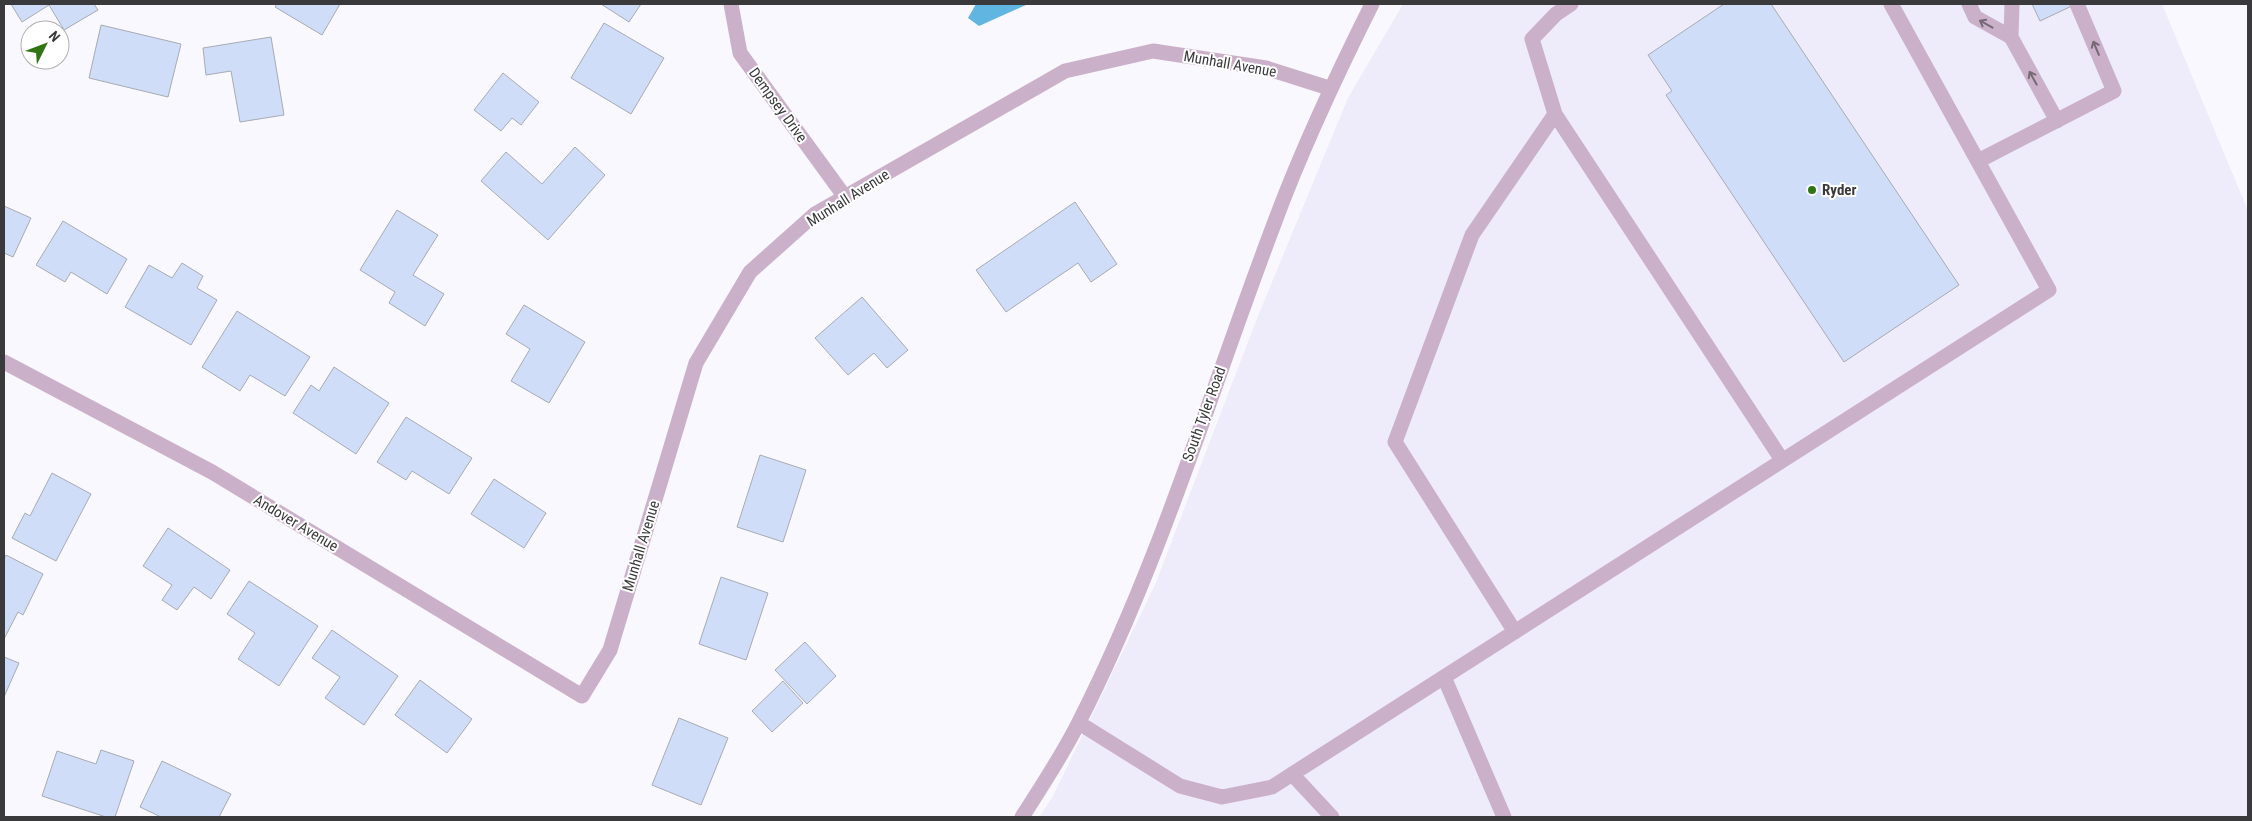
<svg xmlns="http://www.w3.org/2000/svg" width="2252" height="821" font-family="'Roboto Condensed',sans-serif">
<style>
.built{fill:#eeebfa}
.water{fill:#61b6e1}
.building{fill:#cfddf9;stroke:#a7abb2}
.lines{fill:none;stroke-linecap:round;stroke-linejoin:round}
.minor{stroke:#cbb0ca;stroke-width:15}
.oneway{stroke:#746975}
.poi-dot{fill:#317413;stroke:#fff;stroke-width:2}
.labels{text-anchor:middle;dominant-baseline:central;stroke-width:4;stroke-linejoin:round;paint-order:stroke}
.street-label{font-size:15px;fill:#3a3a3d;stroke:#fff}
.poi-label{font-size:15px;font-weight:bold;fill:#3a3a3d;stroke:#fff;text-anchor:start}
</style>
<rect width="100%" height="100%" fill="#f9f8ff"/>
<path class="built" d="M1403 4H2162L2248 211V817H1039L1052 798 1155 585 1256 321 1348 98Z"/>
<path class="water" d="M976 4H1028L979 26 968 18Z"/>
<path class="building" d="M11 4H94L98 10 64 30 49 5 22 22Z
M277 4H340L322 35 275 7Z
M601 4H641L629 22Z
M1724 4H1771L1959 285 1844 362 1666 95 1672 91 1648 55Z
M2032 4H2076L2040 21Z
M604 23 664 58 631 114 571 78Z
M101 25 181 44 168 97 89 78Z
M271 37 284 115 240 122 231 71 206 75 203 48Z
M503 73 539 102 521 125 512 118 501 131 474 110Z
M575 147 605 175 548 240 481 181 506 152 542 184Z
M1075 202 1117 264 1091 282 1078 263 1006 312 976 270Z
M4 206 31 218 13 257 4 253Z
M397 210 438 235 413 275 444 294 425 326 389 303 395 292 360 270Z
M63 221 127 259 107 294 71 272 65 282 36 265Z
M182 263 203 276 197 288 217 300 191 345 125 307 149 265 172 278Z
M862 297 908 350 887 368 874 353 848 375 815 338Z
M524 305 585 342 549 403 511 381 530 349 506 334Z
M237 311 310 357 285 396 250 375 240 391 202 367Z
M334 367 389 403 356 454 293 413 311 385 319 391Z
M406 417 472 458 449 494 412 471 406 480 377 462Z
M760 455 806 470 783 542 737 527Z
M52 473 91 494 56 561 12 538 25 513 30 516Z
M494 479 546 513 524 548 471 514Z
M168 528 230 570 211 599 194 587 177 610 162 600 172 585 143 566Z
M6 555 43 574 23 615 18 612 4 639V559Z
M721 577 768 593 746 660 699 644Z
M249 581 318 626 279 686 238 659 255 633 227 614Z
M332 630 398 676 364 725 325 698 340 677 312 658Z
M805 642 836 676 807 704 775 670Z
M4 657 19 663 4 697Z
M420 680 472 719 447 753 395 715Z
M783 681 803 703 772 732 752 711Z
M679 718 728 738 701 805 652 785Z
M101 750 134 761 115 817H106L42 796 57 751 96 764Z
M162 761 231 794 219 817H161L140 807Z"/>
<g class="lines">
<path class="minor" d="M731 4 740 53 845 197
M1969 4 1975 17 2011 37
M2012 4 2011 37 2057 121
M1555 114 1782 460
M1978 161 2114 91 2077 4
M4 362 212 472 582 696 610 650 696 363 750 272 815 214 1065 71 1153 51 1266 68 1329 88
M1515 632 1395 442 1472 235 1555 114 1532 39 1556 14 1571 4
M1444 677 1504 817
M1079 723 1180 786 1222 797 1272 787 2049 290 1891 4
M1292 774 1332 817
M1022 817C1042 786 1063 754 1079 722 1160 563 1211 390 1274 224 1302 148 1336 76 1372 4"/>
</g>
<defs><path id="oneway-shaft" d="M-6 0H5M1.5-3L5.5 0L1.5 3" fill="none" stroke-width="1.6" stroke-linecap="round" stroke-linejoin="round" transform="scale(1.25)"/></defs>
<g class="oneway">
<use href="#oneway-shaft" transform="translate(1986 24) rotate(-151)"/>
<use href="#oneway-shaft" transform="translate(2096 48) rotate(-113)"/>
<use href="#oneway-shaft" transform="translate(2033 78) rotate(-119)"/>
</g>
<circle class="poi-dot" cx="1812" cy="190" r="5"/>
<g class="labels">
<g class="street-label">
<text transform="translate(1230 64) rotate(10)">Munhall Avenue</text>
<text transform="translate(778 105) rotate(54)">Dempsey Drive</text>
<text transform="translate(848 198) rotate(-32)">Munhall Avenue</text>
<text transform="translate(1204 414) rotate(-70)">South Tyler Road</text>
<text transform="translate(296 523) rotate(31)">Andover Avenue</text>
<text transform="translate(641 546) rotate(-73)">Munhall Avenue</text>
</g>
<g class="poi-label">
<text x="1822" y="190">Ryder</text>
</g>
</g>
<rect width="2252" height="821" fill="none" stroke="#3a3a3d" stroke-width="10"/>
<g transform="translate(45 45) rotate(48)"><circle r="24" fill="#ffffff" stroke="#b0b0b1"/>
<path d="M0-4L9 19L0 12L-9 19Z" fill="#317413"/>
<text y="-8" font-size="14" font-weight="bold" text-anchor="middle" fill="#3a3a3d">N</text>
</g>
</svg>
